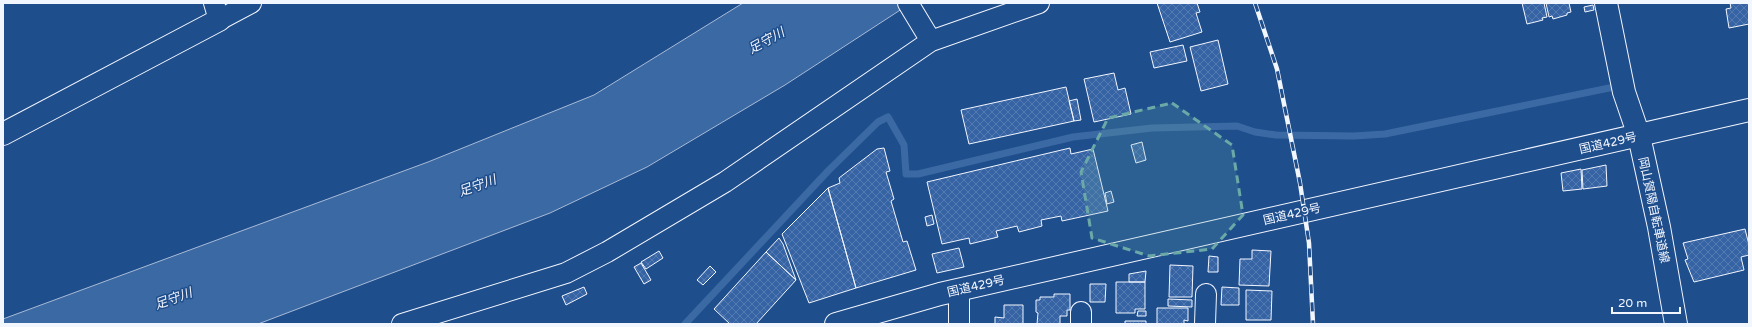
<svg xmlns="http://www.w3.org/2000/svg" width="1752" height="327" viewBox="0 0 1752 327" font-family="'Varela Round','Noto Sans JP',sans-serif">
<style>
.water{fill:#3b69a3;stroke:#a8bbd7}
.lines{fill:none;stroke-linecap:round;stroke-linejoin:round}
.stream{stroke:#3b69a3;stroke-width:7}
.building{fill:url(#building-cross-hatch);stroke:#f2f6ff}
.street-casing{stroke:#f2f6ff;stroke-width:22}
.secondary-casing{stroke:#f2f6ff;stroke-width:24}
.highway-casing{stroke:#f2f6ff;stroke-width:24}
.street{stroke:#1f4e8c;stroke-width:20}
.secondary{stroke:#1f4e8c;stroke-width:22}
.highway{stroke:#1f4e8c;stroke-width:22}
.rail-casing{stroke:#f2f6ff;stroke-width:4.5}
.rail{stroke:#1f4e8c;stroke-width:3;stroke-dasharray:9;stroke-linecap:butt}
.marked{fill:#6aa9a8;fill-opacity:0.2;stroke:#6aa9a8;stroke-width:3;stroke-dasharray:8 5;stroke-linejoin:round}
.labels{text-anchor:middle;stroke-width:3;stroke-linejoin:round;paint-order:stroke}
.street-label{font-size:12px;fill:#f2f6ff;stroke:#1f4e8c}
.water-label{font-size:13px;font-style:italic;fill:#f2f6ff;stroke:#1f4e8c}
</style>
<defs>
<pattern id="building-cross-hatch" width="8" height="8" patternUnits="userSpaceOnUse"><rect width="8" height="8" fill="#3563a3"/><path d="M0 0l8 8M0 8l8-8" fill="none" stroke="#537ab1"/></pattern>
</defs>
<rect width="100%" height="100%" fill="#1f4e8c"/>
<path class="water" d="M743 3H911L785 85 647 167 550 213 258 324H3V319L428 162 594 95Z"/>
<g class="lines">
<path class="stream" d="M685 324 828 171 878 122 888 117 904 145 906 174H918L1073 137 1152 128 1237 126 1255 132 1276 135 1354 136 1385 134 1614 87"/>
</g>
<path class="building" d="M1157 3H1197L1200 12 1196 13 1202 32 1170 42Z
M1522 3H1544L1547 17 1542 18 1543 20 1527 24Z
M1546 3H1569L1571 12 1567 13V15L1553 19 1552 16 1549 17Z
M1730 3H1749V24L1729 28 1726 9 1731 8Z
M1593 5 1594 10 1585 12 1584 7Z
M1218 40 1228 84 1201 91 1190 47Z
M1183 45 1187 61 1154 68 1150 52Z
M1114 73 1118 90 1125 88 1131 114 1094 122 1084 79Z
M1066 87 1074 121 969 144 961 110Z
M1077 99 1081 120 1074 121 1069 101Z
M1142 142 1146 160 1136 163 1131 145Z
M884 148 890 171 886 172 894 199 891 201 903 242 907 241 916 270 856 288 828 188 840 183 839 178 877 149Z
M1070 148 1071 154 1093 149 1108 211 1062 221 1061 216 1041 220 1042 226 1019 232 1017 226 996 231 998 237 970 244 969 238 942 244 927 182Z
M1606 165 1607 186 1583 189 1582 170Z
M1581 169 1582 189 1563 191 1561 173Z
M828 188 856 288 809 303 782 234Z
M1111 191 1114 202 1107 204 1105 193Z
M932 215 934 224 927 226 925 217Z
M1745 229 1749 245V255L1741 257 1744 270 1694 282 1685 260 1688 259 1683 243Z
M779 238 783 244 796 280 766 252Z
M959 248 964 267 937 273 932 254Z
M1252 250 1271 251 1269 286 1239 285 1240 259H1252Z
M659 251 663 258 646 269 641 262Z
M766 252 796 280 756 324H730L714 309Z
M1209 256 1218 257V272H1208Z
M641 263 651 280 644 284 634 267Z
M1170 265 1193 266 1192 297H1169Z
M710 266 716 272 703 285 697 280Z
M1146 271 1145 282H1129V274Z
M1116 282H1145V309H1135V313H1116Z
M1090 284H1106L1105 302H1090Z
M584 287 587 294 566 305 562 296Z
M1222 287 1239 288V305H1221Z
M1246 290 1272 291 1271 320H1246Z
M1054 294H1070V310H1067V316H1060V324H1037L1038 313 1036 312V300H1040V297H1054Z
M1168 299 1192 300V307L1168 306Z
M1004 305H1023V324H995V317L1004 318Z
M1157 308H1188V321L1184 320V324H1157Z
M1138 311H1146V316H1137Z
M1125 321H1146V324H1125Z"/>
<g class="lines">
<defs>
<path id="street" d="M214 3 219 20 251 3
M908 3 931 41
M402 324 566 273 607 252 725 182 931 41 1039 3
M959 324V290
M1081 324V312
M1205 324 1206 294"/>
<path id="secondary" d="M1606 3 1624 92 1639 136 1659 227 1676 324
M3 134 219 20"/>
<path id="highway" d="M836 324 940 294 1749 110"/>
</defs>
<use href="#street" class="street-casing"/>
<use href="#secondary" class="secondary-casing"/>
<use href="#highway" class="highway-casing"/>
<use href="#street" class="street"/>
<use href="#secondary" class="secondary"/>
<use href="#highway" class="highway"/>
<defs>
<path id="rail" d="M1255 3 1277 69 1300 183 1309 243 1313 324"/>
</defs>
<use href="#rail" class="rail-casing"/>
<use href="#rail" class="rail"/>
</g>
<path class="marked" d="M1172 103 1232 145 1243 215 1212 249 1149 256 1092 238 1081 172 1108 118Z"/>
<g class="labels">
<g class="street-label">
<text transform="translate(1608 143) rotate(-13)" y="4">国道429号</text>
<text transform="translate(1654 210) rotate(78)" y="4">岡山賀陽自転車道線</text>
<text transform="translate(1292 214) rotate(-13)" y="4">国道429号</text>
<text transform="translate(976 286) rotate(-13)" y="4">国道429号</text>
</g>
<g class="water-label">
<text transform="translate(766 40) rotate(-29)" y="5">足守川</text>
<text transform="translate(477 185) rotate(-20)" y="5">足守川</text>
<text transform="translate(173 298) rotate(-20)" y="5">足守川</text>
</g>
</g>
<rect width="1752" height="327" fill="none" stroke="#f2f6ff" stroke-width="8"/>
<path d="M1612 307v6h68v-6" fill="none" stroke="#f2f6ff" stroke-width="2"/>
<text x="1618" y="307" font-size="12" fill="#f2f6ff" stroke="#1f4e8c" stroke-width="3" paint-order="stroke">20 m</text>
</svg>
